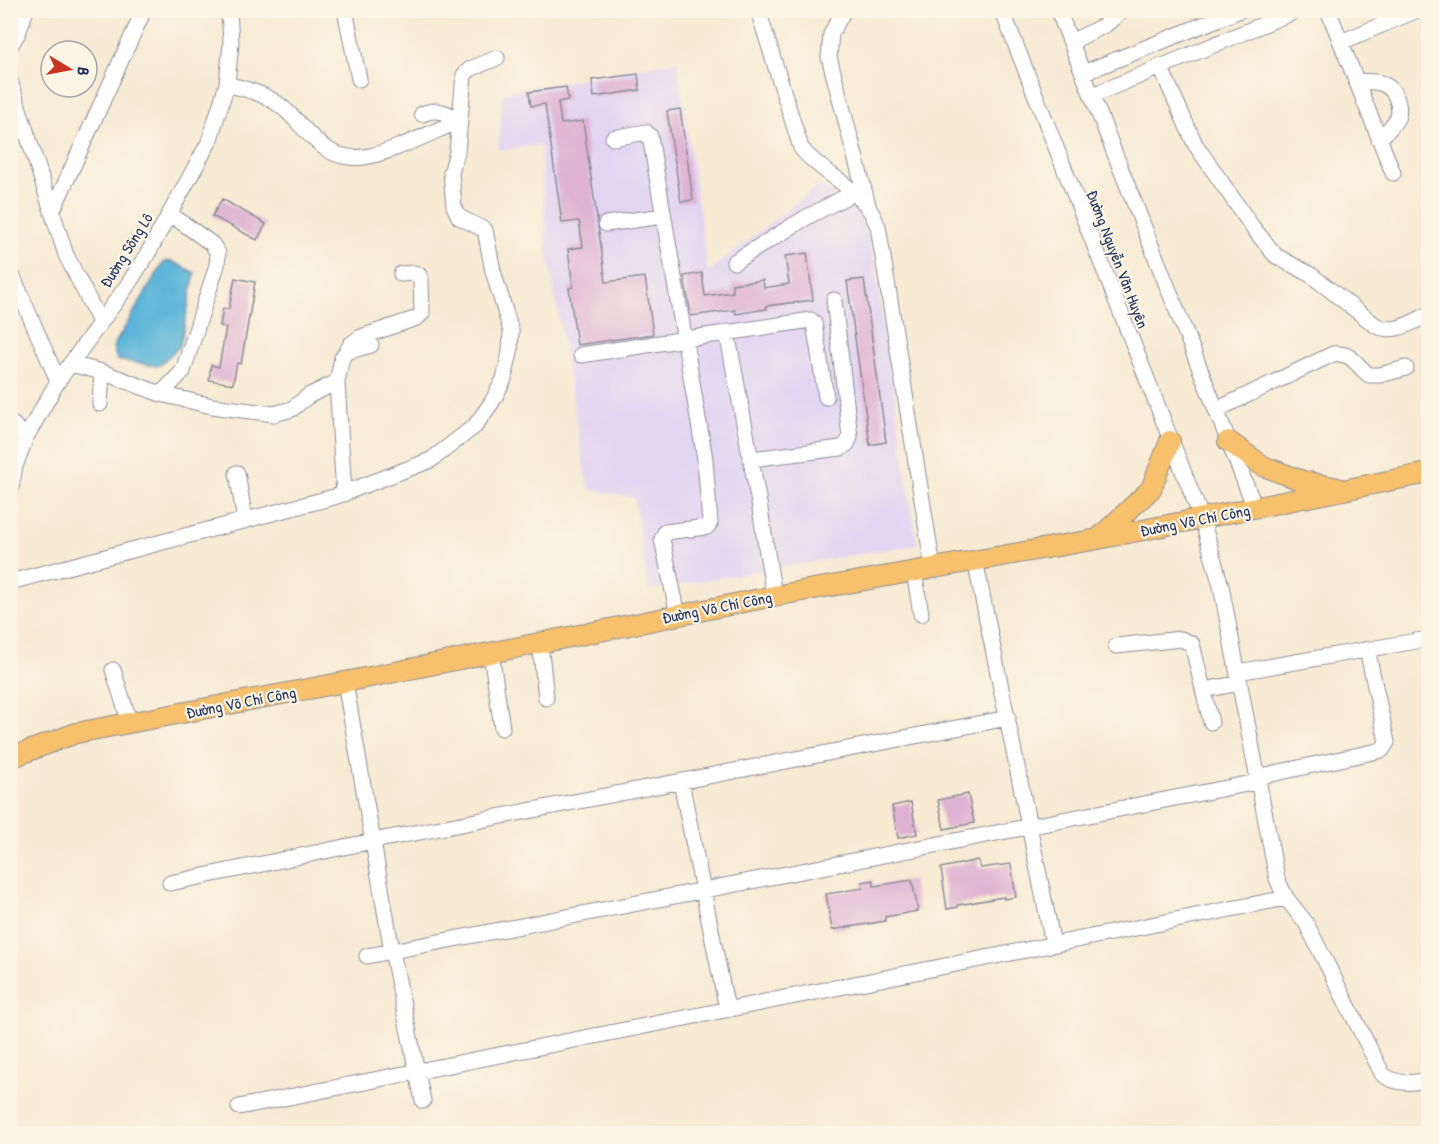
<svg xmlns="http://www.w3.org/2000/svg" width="1439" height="1144" viewBox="0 0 1439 1144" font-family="'Patrick Hand',sans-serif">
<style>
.built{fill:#e2d4f3}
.water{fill:#5bb5d9;stroke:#3b729c;stroke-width:1.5}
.building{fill:#dfb2d3}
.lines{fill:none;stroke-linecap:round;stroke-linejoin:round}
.minor-casing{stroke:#8a8c98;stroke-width:17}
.major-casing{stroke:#8a8c98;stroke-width:22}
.minor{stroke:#fff;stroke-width:15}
.major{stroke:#f7c06c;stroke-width:20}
.labels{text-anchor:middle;stroke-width:4.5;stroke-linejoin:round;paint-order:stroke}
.street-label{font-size:16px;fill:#1b2f5e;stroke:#fcf5e5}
</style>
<rect width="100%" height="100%" fill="#fcf5e5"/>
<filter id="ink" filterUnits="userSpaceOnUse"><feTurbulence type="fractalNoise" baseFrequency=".0167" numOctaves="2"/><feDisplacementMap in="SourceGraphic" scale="12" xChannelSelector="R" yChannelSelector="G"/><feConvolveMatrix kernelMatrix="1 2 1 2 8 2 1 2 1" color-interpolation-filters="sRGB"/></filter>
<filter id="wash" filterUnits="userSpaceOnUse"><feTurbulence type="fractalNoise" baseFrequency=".008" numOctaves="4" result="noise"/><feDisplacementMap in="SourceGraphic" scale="24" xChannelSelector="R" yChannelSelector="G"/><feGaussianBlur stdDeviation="1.35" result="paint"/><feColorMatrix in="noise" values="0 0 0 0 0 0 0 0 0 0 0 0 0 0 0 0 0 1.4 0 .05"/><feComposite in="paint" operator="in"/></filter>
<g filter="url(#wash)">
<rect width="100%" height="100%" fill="#f8ead3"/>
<path class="built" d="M677 61 708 272 819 185 862 211 874 263 917 544 649 590 634 498 588 489 547 248 540 146 498 150 503 93Z"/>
<path class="water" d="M171 261 195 273 180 346 158 366 117 360 113 347 164 262Z"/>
<g id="blocks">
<path class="building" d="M638 74 640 90 594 97 592 80Z
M566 87 568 100 558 102 561 124 583 121 606 282 645 277 653 334 577 345 569 288 573 287 568 249 583 247 579 221 562 223 545 104 531 106 529 92Z
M680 109 693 200 681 202 667 111Z
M222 199 266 224 257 240 212 216Z
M807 253 813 300 766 306 767 309 736 314 735 310 691 316 684 276 702 273 705 296 733 292 732 284 763 280 764 288 789 284 785 256Z
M235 278 255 282 241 364 237 363 233 384 209 380 211 365 219 367 226 327 220 326 223 308 229 309Z
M864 279 886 442 870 445 847 281Z
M968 794 974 823 944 829 938 800Z
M911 802 917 834 898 838 892 806Z
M978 860 980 868 1011 864 1016 897 1004 899V897L958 905V907L947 909 941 868Z
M873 880 874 886 912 880 918 911 885 917V921L832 930 826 894 863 888 862 882Z"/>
</g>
</g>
<g filter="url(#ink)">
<use href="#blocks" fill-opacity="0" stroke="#8a8c98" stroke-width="1.5"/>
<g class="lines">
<defs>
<path id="minor" d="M345 10 359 79
M758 10 801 148C820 172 852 184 869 209 873 214 875 221 878 226L933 568
M844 10 831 34 829 57 869 209
M1002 10 1202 519 1221 586 1277 879 1286 898 1306 923 1383 1075C1398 1085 1412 1083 1428 1080
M1058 10 1255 508
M1328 10 1393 173
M1071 42 1105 25 1123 10
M1341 42 1415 11
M10 46 18 33 26 10
M1160 66 1195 144 1253 228 1276 256 1311 275 1375 325C1394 335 1410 323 1428 315
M1083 73 1240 10
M10 81 66 255 100 322
M1356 81C1364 82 1373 81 1380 83 1387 85 1392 89 1395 95 1405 117 1394 124 1379 139
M227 84C246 89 266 94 282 107 309 129 322 162 364 157 389 154 434 131 459 121
M1093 95 1298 10
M422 114C432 110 438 110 448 114L451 124
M613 138 646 132 650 136 705 459 710 523 707 527 665 532 662 539 678 615
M52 212 144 10
M606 224 663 216
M734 262 807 217 853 193
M10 270 58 381
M727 332 759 503 774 596
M346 352 371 345
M581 355 811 320 814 323 826 397
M70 364 102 372 161 394 183 371 217 265 218 253 212 244 170 214
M161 394 212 406 274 414 292 409 308 396 337 382
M100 404 102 372
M1216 410 1333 354C1352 352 1355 364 1369 375H1380L1406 368
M10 422 26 437
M751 459 841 448 847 444 850 437 834 300
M237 473 245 521
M10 493 15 466 26 437 58 381 127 286 148 253 209 142 227 84 231 43 229 10
M344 494 337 382 342 358 351 344 361 337 417 318 422 313 421 280 419 275 414 273 401 274
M975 560 1053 944
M914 571 921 614
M10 582 334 497 431 460 475 426 492 402 504 379 510 352 511 331 493 271 485 230 459 217 454 206 451 173 457 152 464 75 470 69 497 58
M540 643 546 698
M1116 646 1181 639 1192 644 1211 722
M491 653 502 728
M113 670 130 723
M1238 672 1428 639
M345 682 392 951 423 1101
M1204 690 1240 683
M1257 777 1382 750 1387 742 1367 649
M681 782 727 1009
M170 883 373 841 1008 718
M367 956 1257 782
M239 1107 1286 898"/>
<path id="major" d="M1228 441 1263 466 1303 481 1338 488
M1098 539 1151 489 1170 441
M10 758 76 733 345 682 774 596 1098 539 1428 473"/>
</defs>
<use href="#minor" class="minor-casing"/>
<use href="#major" class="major-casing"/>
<use href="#minor" class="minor"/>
<use href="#major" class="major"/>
</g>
</g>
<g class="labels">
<g class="street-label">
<text transform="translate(126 250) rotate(-58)" y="6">Đường Sông Lô</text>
<text transform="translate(1118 259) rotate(69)" y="6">Đường Nguyễn Văn Huyên</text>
<text transform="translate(1195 520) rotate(-11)" y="6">Đường Võ Chí Công</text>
<text transform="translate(717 607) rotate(-11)" y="6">Đường Võ Chí Công</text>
<text transform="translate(241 702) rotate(-11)" y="6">Đường Võ Chí Công</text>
</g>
</g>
<rect width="1439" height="1144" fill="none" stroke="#fcf5e5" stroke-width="36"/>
<g transform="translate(69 69) rotate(100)"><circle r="28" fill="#fcf5e5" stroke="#a2a6af" stroke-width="1.5"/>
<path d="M0-4.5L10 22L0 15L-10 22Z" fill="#c8321e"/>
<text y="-9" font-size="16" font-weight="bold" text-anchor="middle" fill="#1b2f5e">B</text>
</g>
</svg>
